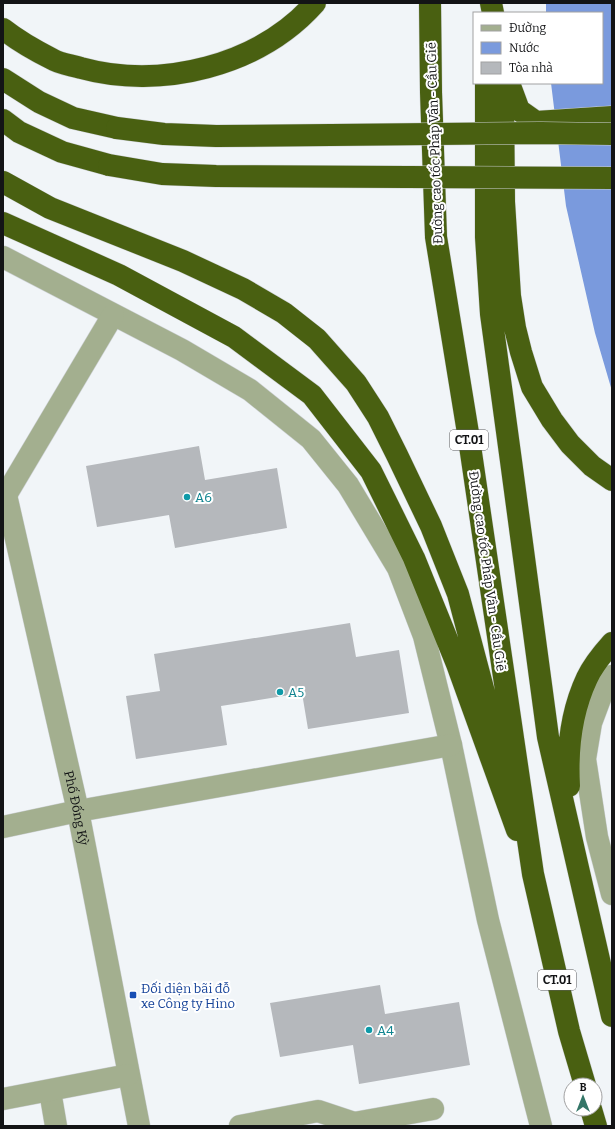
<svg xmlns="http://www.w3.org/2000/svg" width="615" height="1129" viewBox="0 0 615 1129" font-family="Bitter,serif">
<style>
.water{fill:#7a9add}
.building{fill:#b5b8bc}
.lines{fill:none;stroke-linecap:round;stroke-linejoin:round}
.minor-casing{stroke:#cdd1d4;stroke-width:23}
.highway-casing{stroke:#cdd1d4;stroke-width:23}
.minor{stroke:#a3af8f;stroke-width:22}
.highway{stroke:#496011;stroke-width:22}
.highway-bridge-casing{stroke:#cdd1d4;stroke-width:23;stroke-linecap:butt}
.highway-bridge{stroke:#496011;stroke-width:22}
.culture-dot{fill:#0f9aa8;stroke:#fff;stroke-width:1.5}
.transit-dot{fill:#1a4fb4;stroke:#fff;stroke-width:1.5}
.labels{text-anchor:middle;stroke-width:4;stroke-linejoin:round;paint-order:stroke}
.shield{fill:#fff;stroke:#5a5a5c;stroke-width:1}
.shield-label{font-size:12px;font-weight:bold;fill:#131416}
.street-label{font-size:13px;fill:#131416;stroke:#fff}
.culture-label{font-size:13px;fill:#0d838f;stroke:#fff;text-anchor:start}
.transit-label{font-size:13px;fill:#164399;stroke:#fff;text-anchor:start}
</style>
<rect width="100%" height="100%" fill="#f1f5f8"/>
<path class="water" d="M546 3H612V391L595 333 566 206 551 83H602V13H546Z"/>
<path class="building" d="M199 446 205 480 277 468 287 528 175 548 169 515 97 527 86 466Z
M350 623 356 657 399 650 409 713 308 729 302 693 221 706 227 745 136 759 126 696 160 691 154 654Z
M380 985 385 1014 459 1002 470 1065 359 1084 353 1045 280 1057 270 1003Z"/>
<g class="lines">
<defs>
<g id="minor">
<path d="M3 257 182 350 250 390 311 439 348 485 398 568 424 636 451 745 488 920 541 1126"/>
<path id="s1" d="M3 494 6 495 78 811 139 1126"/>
<path d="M6 495 113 315"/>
<path d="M612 676 606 683 591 723 585 759 597 837 612 894"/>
<path d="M3 827 78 811 451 745"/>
<path d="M50 1091 56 1126"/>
<path d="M3 1099 128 1075"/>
<path d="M354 1123 433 1109"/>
<path d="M240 1126 318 1111 354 1123V1126"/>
</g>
<path id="highway" d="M430 3 431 92 436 237 469 439 533 874 569 1031 585 1085
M491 3 493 13
M3 29C17 40 36 51 52 59 60 64 71 65 81 68 161 90 259 66 315 3
M3 79 39 102 73 118 117 128
M486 83V237L491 314 511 461 548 737 612 1016
M501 83 503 94 504 202 510 296 515 328 521 352 532 387 552 420 570 444 592 466 612 480
M509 83 519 110 536 122 612 117
M3 120 19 132 62 152 109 165
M3 182 50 208 183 261 243 289 284 313 317 339 356 383 378 417 397 455 431 526 458 594 506 775
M3 223 119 275 234 337 312 395 371 471 414 558 457 664 517 830
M569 786C567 750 571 712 587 678 593 665 603 653 612 643
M591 1109 596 1126"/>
</defs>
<use href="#minor" class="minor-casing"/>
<use href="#highway" class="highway-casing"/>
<use href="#minor" class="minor"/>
<use href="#highway" class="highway"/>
<defs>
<path id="highway-bridge" d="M117 128 164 134 216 136 541 133 612 134
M109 165 162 174 216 176 612 178"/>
</defs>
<use href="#highway-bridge" class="highway-bridge-casing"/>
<use href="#highway-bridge" class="highway-bridge"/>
</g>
<g class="culture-dot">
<circle cx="187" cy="497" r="4"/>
<circle cx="280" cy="692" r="4"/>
<circle cx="369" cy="1030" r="4"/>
</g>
<rect class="transit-dot" x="129" y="991" width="8" height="8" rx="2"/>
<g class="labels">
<g class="shield">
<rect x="450" y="430" width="38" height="20" rx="3"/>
<rect x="538" y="970" width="38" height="20" rx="3"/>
</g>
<g class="shield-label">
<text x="469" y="444">CT.01</text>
<text x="557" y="984">CT.01</text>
</g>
<g class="street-label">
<text transform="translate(434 143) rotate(-92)" y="5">Đường cao tốc Pháp Vân - Cầu Giẽ</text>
<text transform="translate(488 571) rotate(82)" y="5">Đường cao tốc Pháp Vân - Cầu Giẽ</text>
<text dy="5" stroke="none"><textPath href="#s1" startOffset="324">Phố Đống Kỳ</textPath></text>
</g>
<g class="culture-label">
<text x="195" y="502">A6</text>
<text x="288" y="697">A5</text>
<text x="377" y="1035">A4</text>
</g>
<g class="transit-label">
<text x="141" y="993">Đối diện bãi đỗ<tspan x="141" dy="15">xe Công ty Hino</tspan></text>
</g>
</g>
<rect width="615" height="1129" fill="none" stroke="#131416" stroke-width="8"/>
<rect x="473" y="12" width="130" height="72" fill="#ffffff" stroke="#a1a1a2"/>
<rect x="481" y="25" width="20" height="6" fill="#a3af8f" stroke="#a1a1a2"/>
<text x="509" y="32" font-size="12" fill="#131416">Đường</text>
<rect x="481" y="42" width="20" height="12" fill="#7a9add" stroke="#a1a1a2"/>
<text x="509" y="52" font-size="12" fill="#131416">Nước</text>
<rect x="481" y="62" width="20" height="12" fill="#b5b8bc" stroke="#a1a1a2"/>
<text x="509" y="72" font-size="12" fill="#131416">Tòa nhà</text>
<g transform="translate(583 1097)"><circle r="19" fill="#ffffff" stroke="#a1a1a2"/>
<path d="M0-3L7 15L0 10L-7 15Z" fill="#347668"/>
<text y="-6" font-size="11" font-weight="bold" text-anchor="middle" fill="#131416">B</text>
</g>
</svg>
